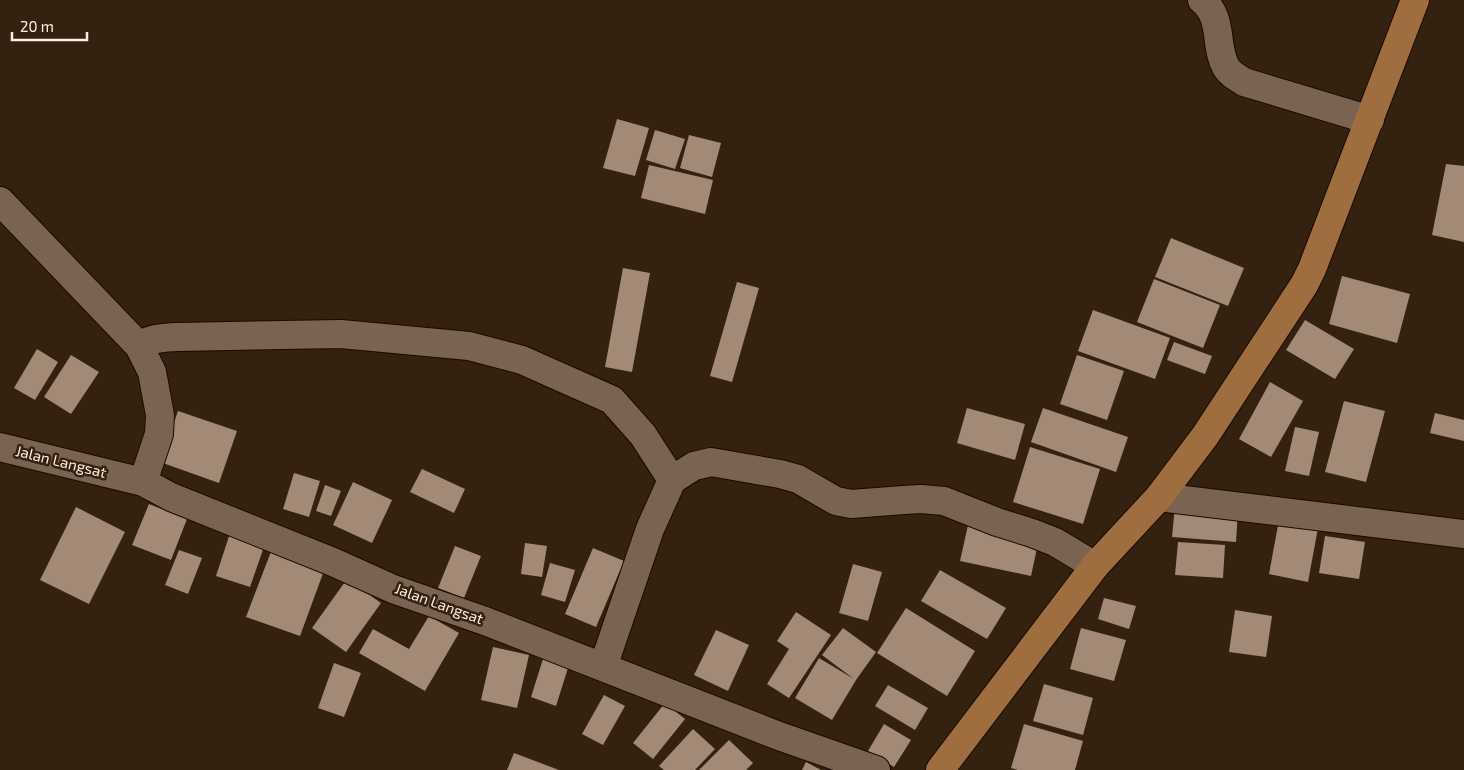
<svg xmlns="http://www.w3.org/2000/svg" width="1464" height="770" viewBox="0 0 1464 770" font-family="'Exo 2',sans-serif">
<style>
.building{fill:#a28a77}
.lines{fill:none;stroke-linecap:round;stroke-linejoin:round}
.street-casing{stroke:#1b0a00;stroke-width:30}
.primary-casing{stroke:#1b0a00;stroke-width:30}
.street{stroke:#7a6351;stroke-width:28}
.primary{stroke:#9f6e40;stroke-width:28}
.labels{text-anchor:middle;stroke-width:5;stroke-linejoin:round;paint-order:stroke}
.street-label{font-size:15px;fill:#fceee4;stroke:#342110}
</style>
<rect width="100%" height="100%" fill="#342110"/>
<path class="building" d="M617 119 649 128 635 176 603 168Z
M655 130 685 139 675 169 646 160Z
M689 135 721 143 712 177 680 168Z
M1446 164 1464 166V242L1432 235Z
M649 165 713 180 705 214 641 198Z
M1171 238 1244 268 1228 306 1155 277Z
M623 268 650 273 632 372 605 367Z
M1342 276 1410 294 1397 343 1329 324Z
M1154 279 1220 305 1203 348 1137 322Z
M737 282 759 288 732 382 710 376Z
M1093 310 1170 338 1155 379 1078 351Z
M1305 320 1354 349 1335 379 1286 350Z
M1174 342 1212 356 1205 374 1167 360Z
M37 349 58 362 35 400 14 388Z
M71 355 99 372 71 414 44 397Z
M1077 355 1124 371 1107 420 1060 404Z
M1270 382 1303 401 1271 457 1239 439Z
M1344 401 1385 411 1366 482 1325 472Z
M967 408 1025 424 1015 460 957 443Z
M1043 408 1128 437 1116 472 1031 442Z
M178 411 237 431 219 483 160 462Z
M1435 413 1464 420V441L1430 433Z
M1295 427 1319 432 1309 476 1285 471Z
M1030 447 1100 469 1083 524 1013 502Z
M422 469 465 489 454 513 410 492Z
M294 473 320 481 309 517 283 509Z
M353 482 392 500 372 543 333 525Z
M325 485 341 491 331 516 316 511Z
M149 504 187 519 171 560 132 545Z
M1175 505 1238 510 1236 542 1172 537Z
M76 507 125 532 89 604 40 580Z
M1279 520 1318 528 1308 582 1269 574Z
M968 525 1039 539 1031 576 960 561Z
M232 527 267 538 250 587 216 576Z
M1325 536 1365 542 1359 579 1319 573Z
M1178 542 1225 545 1223 578 1175 575Z
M525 543 547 546 542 577 521 574Z
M455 546 481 556 464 598 438 588Z
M593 548 624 561 596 627 565 614Z
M272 549 325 568 300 636 246 617Z
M179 550 202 558 188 594 165 585Z
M550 563 575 570 565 602 541 595Z
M853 564 882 572 868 621 839 613Z
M940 570 1006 608 987 639 921 601Z
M347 579 381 603 346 652 312 628Z
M1104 598 1136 606 1129 629 1098 619Z
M906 608 975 651 947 696 877 653Z
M1235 610 1272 616 1266 657 1229 652Z
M796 612 831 635 789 698 767 684 789 649 777 641Z
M429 616 459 633 425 691 359 653 373 629 409 649Z
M843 628 876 652 856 680 832 720 795 698 819 658 854 679 822 655Z
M1081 628 1126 640 1114 681 1070 669Z
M716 630 749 645 728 691 694 675Z
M493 647 529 655 517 708 481 700Z
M543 659 568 668 556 706 531 697Z
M334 663 361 673 344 717 318 708Z
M1044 684 1093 698 1083 735 1033 721Z
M888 685 928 708 915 730 875 706Z
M604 695 625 706 603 745 582 734Z
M665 703 685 719 653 759 633 743Z
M884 724 911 740 894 767 868 751Z
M1024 724 1083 741 1075 770H1018L1011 768Z
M693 729 715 749 695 770H664L659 766Z
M729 740 753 763 746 770H699Z
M514 753 559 770H507Z
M806 762 821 770H802Z"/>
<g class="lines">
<defs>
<path id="street" d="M1202 0C1224 18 1214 46 1226 67 1229 73 1238 78 1244 82L1370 120
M0 201 139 346
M0 447 143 482 171 497 333 562 393 589 485 621 779 736 876 770
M143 482 159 434 160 415 152 372 139 346C151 338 163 338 176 337L341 334 469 346 522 360 612 400 643 435 672 480
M1159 497 1464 534
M603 667 650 529 672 480 694 466 711 462 780 474 798 479 836 501 851 504 904 500 921 499 944 501 997 522 1032 533 1055 542 1095 566"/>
<path id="primary" d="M940 770 1095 566 1159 497 1205 436 1304 285 1312 269 1415 0"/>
</defs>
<use href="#street" class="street-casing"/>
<use href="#primary" class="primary-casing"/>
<use href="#street" class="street"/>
<use href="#primary" class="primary"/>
</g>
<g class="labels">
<g class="street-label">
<text transform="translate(61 462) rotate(14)" y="5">Jalan Langsat</text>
<text transform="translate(439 604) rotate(20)" y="5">Jalan Langsat</text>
</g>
</g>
<path d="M12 32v8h75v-8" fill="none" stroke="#fceee4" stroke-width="2.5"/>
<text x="20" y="32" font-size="15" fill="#fceee4" stroke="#342110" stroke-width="4" paint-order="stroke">20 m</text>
</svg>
